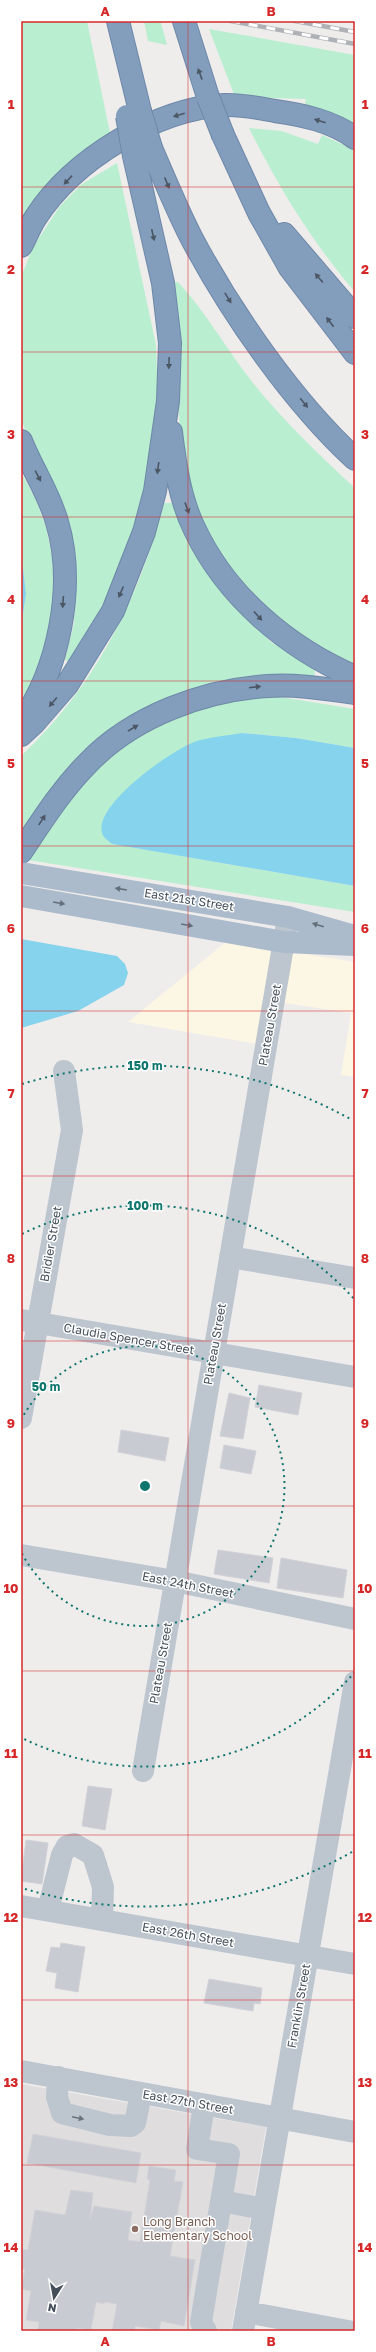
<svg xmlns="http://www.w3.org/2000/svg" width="376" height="2352" viewBox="0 0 376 2352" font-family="'Golos Text',sans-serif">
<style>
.commercial{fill:#fcf6e4}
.education{fill:#e0ddde}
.green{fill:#b9efd0}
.water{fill:#85d3ec}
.building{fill:#c9cbd2;stroke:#d0d2d8}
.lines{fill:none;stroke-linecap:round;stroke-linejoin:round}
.highway-casing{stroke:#6e88a8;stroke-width:24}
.minor{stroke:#bdc6cf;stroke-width:22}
.major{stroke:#abbbcc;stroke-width:22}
.highway{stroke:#839dbd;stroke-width:22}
.rail-casing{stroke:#aeb2b7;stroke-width:4.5}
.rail{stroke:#fff;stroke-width:3;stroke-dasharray:9;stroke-linecap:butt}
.highway-bridge-casing{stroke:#6e88a8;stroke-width:24;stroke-linecap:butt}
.highway-bridge{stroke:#839dbd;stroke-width:22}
.oneway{fill:#4b5764}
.oneway2{fill:#646f7c}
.oneway3{fill:#69737d}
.grid{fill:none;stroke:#d62828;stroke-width:1;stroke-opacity:0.55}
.ring{fill:none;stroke:#0f766e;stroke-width:2;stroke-dasharray:2 4}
.education-dot{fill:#8d6e63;stroke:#fff;stroke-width:1.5}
.labels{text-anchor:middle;stroke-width:3;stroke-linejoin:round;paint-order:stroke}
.street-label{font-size:12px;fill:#454f5a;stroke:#fff}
.education-label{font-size:12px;fill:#785e54;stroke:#fff;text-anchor:start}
.centre{fill:#0f766e;stroke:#fff;stroke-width:2}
.ring-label{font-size:12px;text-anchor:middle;font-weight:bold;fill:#0f766e;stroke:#fff;stroke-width:3;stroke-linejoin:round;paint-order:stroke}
.neatline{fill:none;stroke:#d62828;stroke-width:1.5}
.grid-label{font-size:13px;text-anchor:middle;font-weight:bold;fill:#d62828}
</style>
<rect width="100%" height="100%" fill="#efecec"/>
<path class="commercial" d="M227 941 355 962V1077L341 1075 351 1013 264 1000 257 1044 128 1022Z"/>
<path class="education" d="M21 2084 266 2127 231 2331H21Z"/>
<path class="green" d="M21 21H87L110 133 85 150 59 173 21 233Z
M144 21 161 23 167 45 148 41Z
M209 29 355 55V130L304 109 306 99 235 97Z
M249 128 282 131 318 144 322 135 355 150V292C312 242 278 186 249 128Z
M117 163 156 345 158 398 153 471 126 568 74 664 65 660 74 623 76 578 73 551 21 419V277L33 247 60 206 82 184Z
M178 282C206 312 227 350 253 383 284 421 319 455 355 488V670L278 624 223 561 197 510 180 443 178 388 168 284Z
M21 472 36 500 46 527 56 575 52 635 21 708V627L26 594 21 551Z
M164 503H176L234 605 270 641 315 670 314 680 175 698 21 835V756C94 688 139 599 164 503Z
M274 696 355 709V748L296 738 242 733 106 839 112 844 355 886V912L28 860C74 776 132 726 226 702 241 698 259 698 274 696Z"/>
<path class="water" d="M21 551 26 594 21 627Z
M242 733 296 738 355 748V886L112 844C108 841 103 837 102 833 94 804 171 751 194 742 208 737 226 736 242 733Z
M21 939 117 956 125 964 128 973 124 985 78 1011 21 1028Z"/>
<path class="building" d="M259 1385 302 1393 298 1415 255 1407Z
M229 1393 250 1398 243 1439 220 1436Z
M121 1430 169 1438 165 1461 118 1452Z
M224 1445 256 1451 251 1474 220 1468Z
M218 1550 273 1558 269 1583 214 1574Z
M281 1558 347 1570 343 1598 277 1588Z
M88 1786 112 1789 105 1830 82 1826Z
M26 1840 48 1843 42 1884 21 1881Z
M61 1943 85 1947 78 1992 55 1988 57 1973 46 1971 51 1947 60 1948Z
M209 1979 262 1988 260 2004 254 2003 253 2011 204 2003Z
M33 2134 141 2153 136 2183 27 2163Z
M149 2166 176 2170 174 2181 183 2182 170 2256 195 2260 184 2326 161 2321 159 2330 135 2326V2331H112L117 2304 104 2302V2304L96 2302 91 2330 77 2328 76 2331H38L39 2322 26 2320 31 2291 21 2289 25 2269 21 2268V2249L28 2250 35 2210 65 2215 71 2190 93 2193 90 2219 94 2206 132 2212 128 2240 140 2242 150 2180 147 2179Z"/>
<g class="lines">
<defs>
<path id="highway" d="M118 21 140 111
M184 21 208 97
M223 135 259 213 290 268 355 353
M151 148C164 178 177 210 192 239 232 314 293 402 355 459
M284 234 355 317
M21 246C26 237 30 226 36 217 73 160 155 109 224 105 241 104 259 108 275 111 303 115 332 121 355 138
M171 432C175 465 180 500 195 530 227 597 288 648 355 677
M21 441C32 469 49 493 57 522 76 585 59 670 21 723
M21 735 34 723 67 685 113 611 144 532 155 491 168 401 170 343 163 283 134 156
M21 852C42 821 61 790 88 763 133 716 204 690 268 686 297 684 326 689 355 693"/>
</defs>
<use href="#highway" class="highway-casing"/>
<path class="minor" d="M230 1257 355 1278
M21 1320 355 1377
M21 1418 72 1130 64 1071
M21 1555 175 1581 355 1619
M143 1771 288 917
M21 1906 355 1964
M48 1910 62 1855 67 1846 74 1844 93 1855 103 1887 102 1920
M21 2071 355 2132
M58 2077 57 2097 62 2113 110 2125 131 2126 135 2123 141 2094
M204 2105 197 2149 229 2154 201 2322 206 2331
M221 2201 264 2209
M246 2312 348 2331
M243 2331 355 1682"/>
<path class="major" d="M21 873 288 917 355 936
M21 896 284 942 355 945"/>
<use href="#highway" class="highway"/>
<defs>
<path id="rail" d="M231 21 355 44
M295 21 355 32"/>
</defs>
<use href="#rail" class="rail-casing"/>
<use href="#rail" class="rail"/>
<defs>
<path id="highway-bridge" d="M208 97 223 135
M140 111 151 148
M127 116 134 156"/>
</defs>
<use href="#highway-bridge" class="highway-bridge-casing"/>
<use href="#highway-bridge" class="highway-bridge"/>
</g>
<defs><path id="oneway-solid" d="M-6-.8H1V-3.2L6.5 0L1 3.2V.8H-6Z"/></defs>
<g class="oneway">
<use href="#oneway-solid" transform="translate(200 74) rotate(-110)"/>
<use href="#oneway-solid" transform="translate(179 115) rotate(164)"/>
<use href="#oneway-solid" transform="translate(320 121) rotate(-162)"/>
<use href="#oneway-solid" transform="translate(68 180) rotate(133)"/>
<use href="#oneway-solid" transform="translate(167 183) rotate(67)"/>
<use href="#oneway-solid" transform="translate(153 235) rotate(77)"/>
<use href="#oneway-solid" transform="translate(319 278) rotate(-131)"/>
<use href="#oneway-solid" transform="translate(228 298) rotate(58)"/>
<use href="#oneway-solid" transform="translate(330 322) rotate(-127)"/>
<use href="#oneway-solid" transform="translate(169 363) rotate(92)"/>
<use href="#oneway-solid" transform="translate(304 403) rotate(51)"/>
<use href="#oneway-solid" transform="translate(158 468) rotate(98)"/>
<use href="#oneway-solid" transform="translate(38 476) rotate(62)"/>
<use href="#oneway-solid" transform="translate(187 508) rotate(70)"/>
<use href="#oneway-solid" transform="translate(121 592) rotate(113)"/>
<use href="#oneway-solid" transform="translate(63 602) rotate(94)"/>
<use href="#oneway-solid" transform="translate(258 616) rotate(48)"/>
<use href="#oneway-solid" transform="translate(255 687) rotate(-7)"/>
<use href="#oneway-solid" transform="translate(53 702) rotate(130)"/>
<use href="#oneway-solid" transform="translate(133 728) rotate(-31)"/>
<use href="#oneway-solid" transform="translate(42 820) rotate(-57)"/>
</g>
<g class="oneway2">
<use href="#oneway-solid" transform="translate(121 889) rotate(-171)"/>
<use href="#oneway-solid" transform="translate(59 903) rotate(10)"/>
<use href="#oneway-solid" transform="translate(187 925) rotate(10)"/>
<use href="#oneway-solid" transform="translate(318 925) rotate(-163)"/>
</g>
<use class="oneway3" href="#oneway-solid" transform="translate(78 2118) rotate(12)"/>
<path class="grid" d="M188 21V2331M21 187H355M21 352H355M21 517H355M21 681H355M21 846H355M21 1011H355M21 1176H355M21 1341H355M21 1506H355M21 1671H355M21 1835H355M21 2000H355M21 2165H355"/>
<g class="ring">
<path d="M21 1420A140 140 0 1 1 21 1552"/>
<path d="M355 1672A280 280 0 0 1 22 1738M22 1234A280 280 0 0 1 355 1300"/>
<path d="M352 1852A420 420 0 0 1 22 1888M22 1084A420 420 0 0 1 352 1120"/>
</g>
<circle class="education-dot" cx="135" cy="2229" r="4"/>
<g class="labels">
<g class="street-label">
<text transform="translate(189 900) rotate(9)" y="4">East 21st Street</text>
<text transform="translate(270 1025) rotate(-80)" y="4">Plateau Street</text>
<text transform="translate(51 1244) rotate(-80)" y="4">Bridier Street</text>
<text transform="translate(129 1339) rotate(10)" y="4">Claudia Spencer Street</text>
<text transform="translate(215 1344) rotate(-80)" y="4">Plateau Street</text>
<text transform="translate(188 1585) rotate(11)" y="4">East 24th Street</text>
<text transform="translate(161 1663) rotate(-80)" y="4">Plateau Street</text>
<text transform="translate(188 1935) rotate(10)" y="4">East 26th Street</text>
<text transform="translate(299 2006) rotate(-80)" y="4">Franklin Street</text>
<text transform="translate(188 2102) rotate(10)" y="4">East 27th Street</text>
</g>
<g class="education-label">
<text x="143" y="2226">Long Branch<tspan x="143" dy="14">Elementary School</tspan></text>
</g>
</g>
<circle cx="145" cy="1486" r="6" class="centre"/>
<g class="ring-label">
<text x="145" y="1070">150 m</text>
<text x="145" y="1210">100 m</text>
<text x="46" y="1391">50 m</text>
</g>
<rect width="376" height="2352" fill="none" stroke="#ffffff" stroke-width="44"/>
<g transform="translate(54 2298) rotate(191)" stroke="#ffffff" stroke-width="3" paint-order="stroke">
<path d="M0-3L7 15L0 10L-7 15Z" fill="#454f5a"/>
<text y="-6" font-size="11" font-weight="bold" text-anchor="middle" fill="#454f5a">N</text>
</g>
<rect x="22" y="22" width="332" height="2308" class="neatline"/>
<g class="grid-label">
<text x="105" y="16">A</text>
<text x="271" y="16">B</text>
<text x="11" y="109">1</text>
<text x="365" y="109">1</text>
<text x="11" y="274">2</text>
<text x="365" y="274">2</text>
<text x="11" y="439">3</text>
<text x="365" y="439">3</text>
<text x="11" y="604">4</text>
<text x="365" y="604">4</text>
<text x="11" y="768">5</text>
<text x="365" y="768">5</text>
<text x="11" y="933">6</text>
<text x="365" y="933">6</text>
<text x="11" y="1098">7</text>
<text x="365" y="1098">7</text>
<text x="11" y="1263">8</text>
<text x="365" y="1263">8</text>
<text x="11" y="1428">9</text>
<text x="365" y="1428">9</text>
<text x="11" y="1593">10</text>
<text x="365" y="1593">10</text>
<text x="11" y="1758">11</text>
<text x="365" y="1758">11</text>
<text x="11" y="1922">12</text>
<text x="365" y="1922">12</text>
<text x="11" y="2087">13</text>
<text x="365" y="2087">13</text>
<text x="11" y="2252">14</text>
<text x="365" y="2252">14</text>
<text x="105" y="2346">A</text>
<text x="271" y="2346">B</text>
</g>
</svg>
